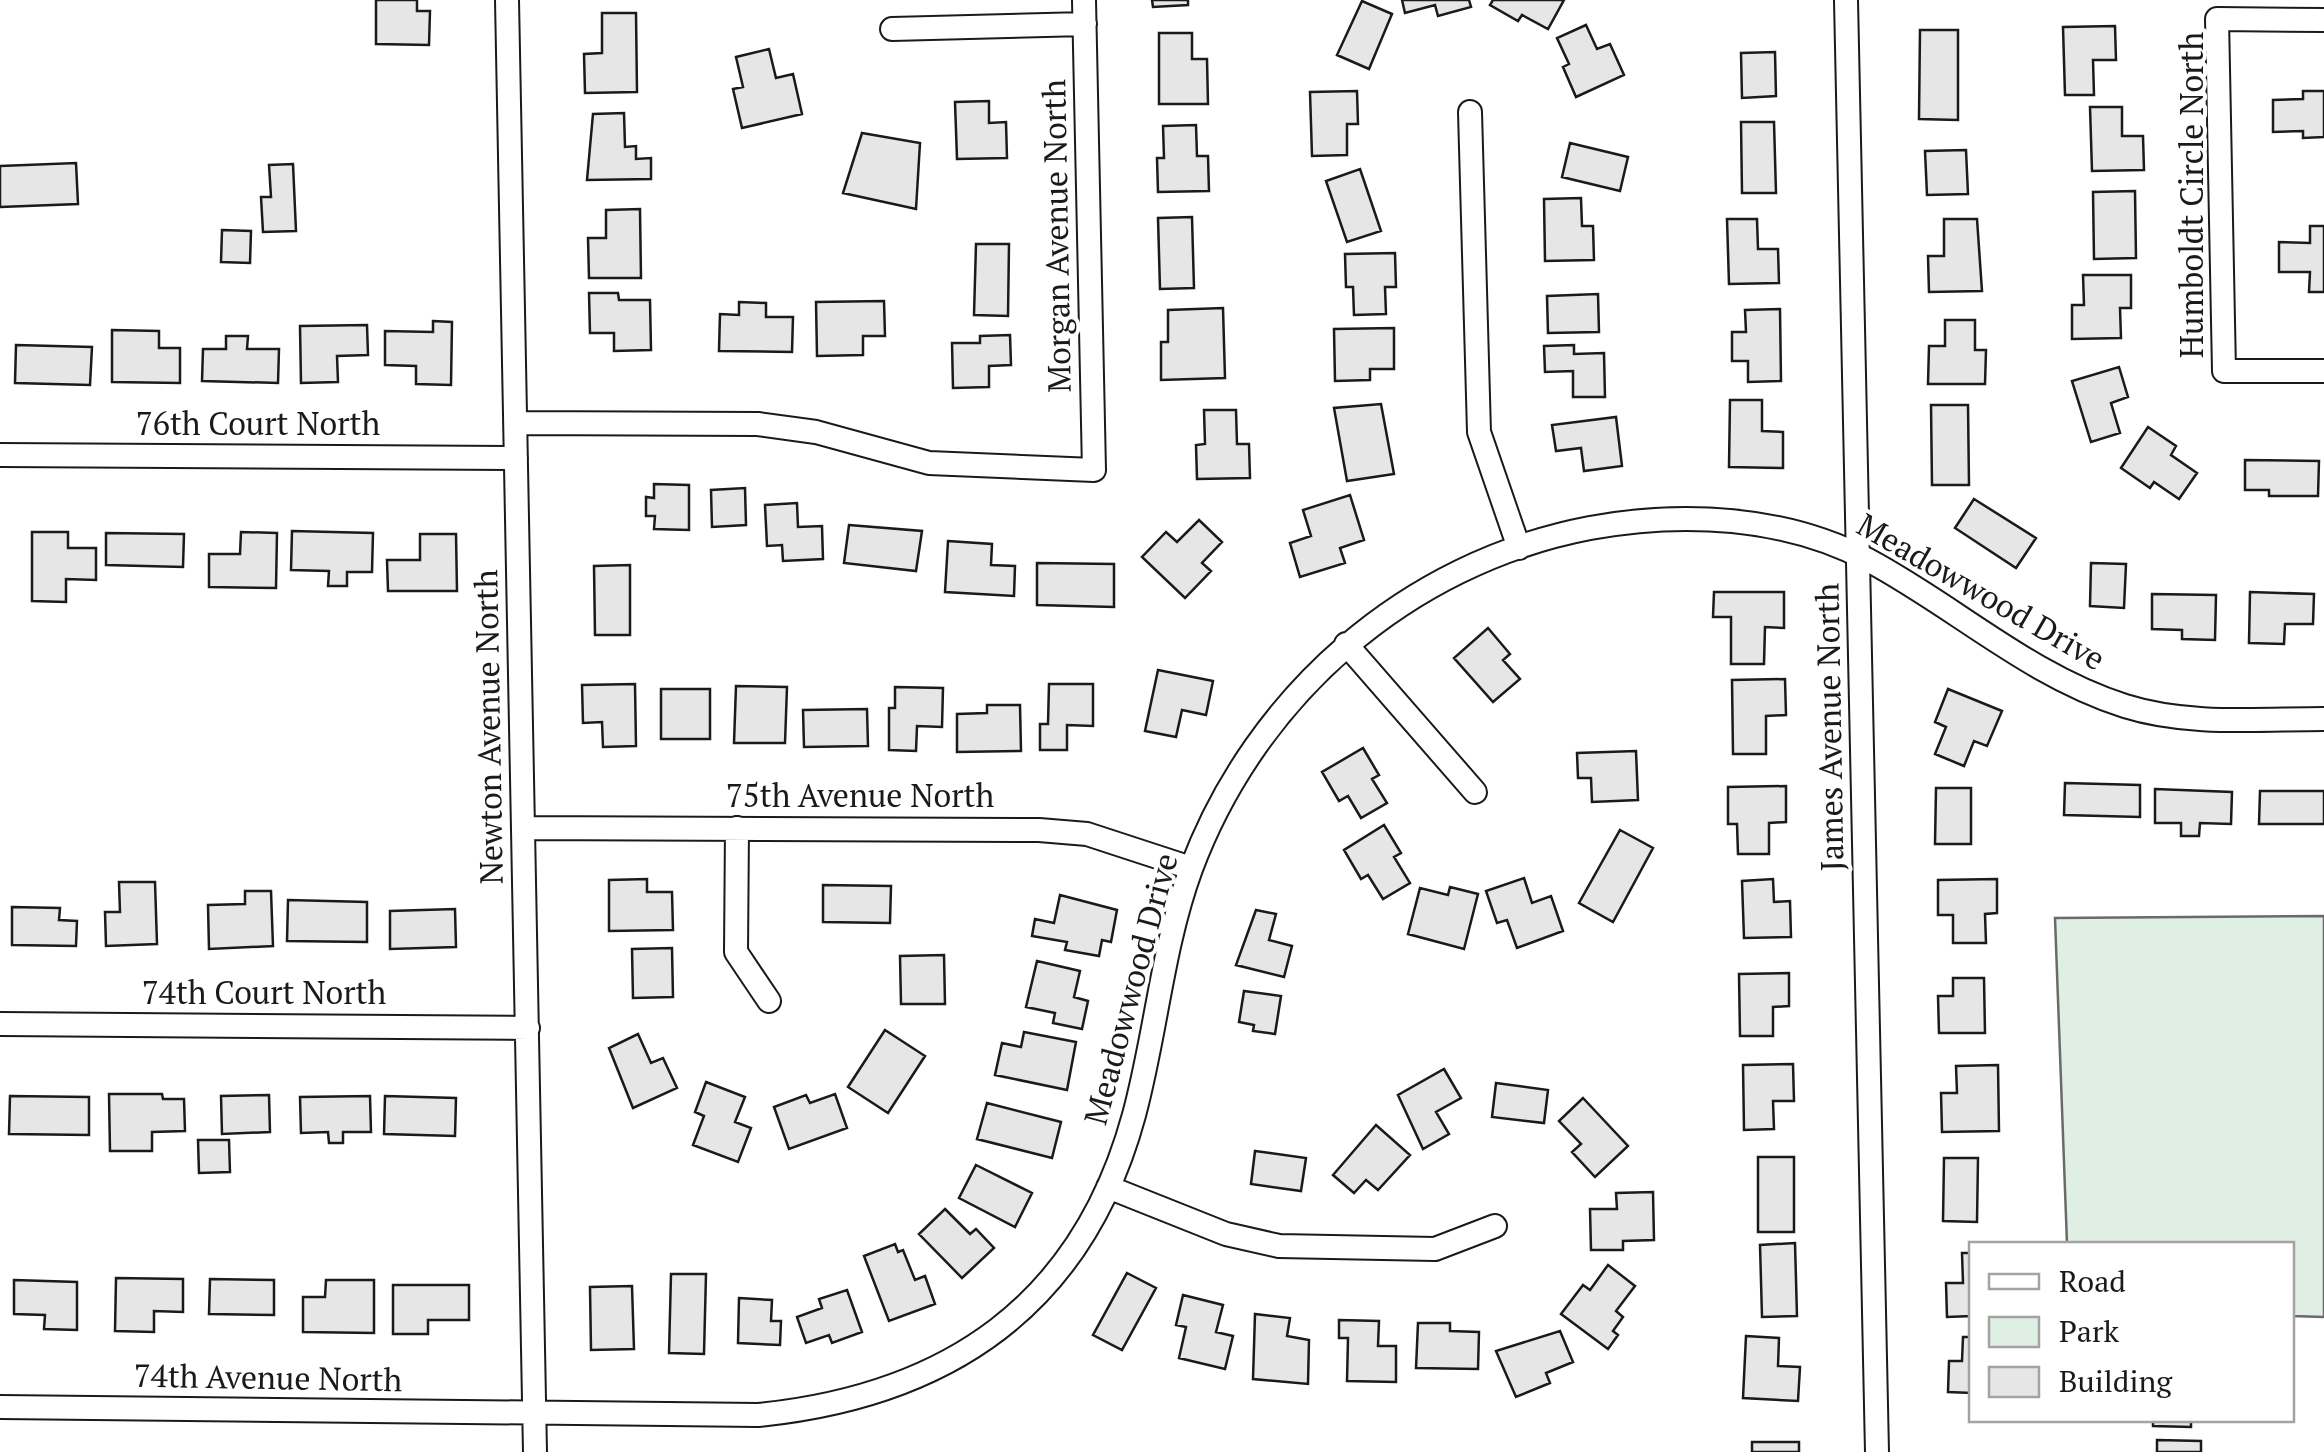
<svg xmlns="http://www.w3.org/2000/svg" width="2324" height="1452" viewBox="0 0 2324 1452" font-family="'PT Serif',serif">
<style>
.green{fill:#e0efe3;stroke:#6a6a6a;stroke-width:2.5}
.building{fill:#e6e6e6;stroke:#1a1a1a;stroke-width:2.5}
.lines{fill:none;stroke-linecap:round;stroke-linejoin:round}
.street-casing{stroke:#1a1a1a;stroke-width:26}
.street{stroke:#fff;stroke-width:22}
.labels{text-anchor:middle;stroke-width:8;stroke-linejoin:round;paint-order:stroke}
.street-label{font-size:32px;fill:#1a1a1a;stroke:#fff}
</style>
<rect width="100%" height="100%" fill="#fff"/>
<path class="green" d="M2324 916V1317L2292 1316V1244H2067L2055 918Z"/>
<path class="building" d="M376 0H417V11H430L429 45 376 44Z
M1152 0H1188V5L1153 7Z
M1402 0H1469L1471 7 1438 16 1435 5 1405 13Z
M1493 0H1564L1548 29 1522 15 1518 21 1490 5Z
M1362 1 1392 14 1369 69 1337 55Z
M602 13H636L637 92 585 93 584 54 602 53Z
M1586 25 1597 49 1610 44 1624 75 1576 97 1563 67 1569 64 1557 38Z
M2115 26 2116 60H2093L2094 95H2065L2063 27Z
M1920 30H1958V120L1919 119Z
M1159 33H1192V59H1207L1208 104H1159Z
M769 49 776 78 793 74 802 114 742 128 733 89 743 87 736 57Z
M1775 52 1776 96 1742 98 1741 53Z
M1357 91 1358 124H1347V155L1312 156 1310 92Z
M2303 91H2324V137L2303 138V131L2273 132V100L2303 99Z
M989 101V123L1006 122 1007 158 957 159 955 102Z
M2090 107H2122V136H2143L2144 170 2092 171Z
M624 113 625 147 636 146V159L651 158V179L587 180 593 114Z
M1741 122H1774L1776 193H1742Z
M1196 125 1197 156H1208L1209 191 1158 192 1157 158H1164L1163 126Z
M862 133 920 143 916 209 843 193Z
M1570 143 1628 157 1620 191 1562 177Z
M1966 150 1968 194 1927 195 1925 151Z
M76 163 78 204 0 207V166Z
M293 164 296 231 263 232 261 197H271L269 165Z
M1360 169 1381 231 1347 242 1326 181Z
M2135 191 2136 258 2094 259 2093 192Z
M1581 198 1582 226H1593L1594 260 1545 261 1544 199Z
M640 209 641 278H589L588 238H606V210Z
M1192 217 1194 288 1160 289 1158 218Z
M1727 219H1757L1758 249H1778L1779 283 1729 284Z
M1944 219H1977L1982 291 1929 292 1928 256H1944Z
M2310 226H2324V292H2309L2310 272H2279V242L2310 243Z
M222 230 251 231 250 263 221 262Z
M976 244H1009L1008 316 974 315Z
M1395 253 1396 287H1385L1386 314 1354 315 1353 287H1346L1345 254Z
M2083 275H2131V308H2120L2121 338 2072 339V305H2084Z
M589 293H618L619 300H650L651 350 614 351V333H590Z
M1598 294 1599 332 1548 333 1547 296Z
M884 301 885 336H863V355L817 356 816 302Z
M739 302 766 303V317H793L792 352 719 351 720 314 739 315Z
M1223 308 1225 378 1161 380V342H1168V310Z
M1780 309 1781 381 1748 382V361H1732V332H1746L1745 310Z
M1945 320H1975V350H1986L1985 384H1928L1929 346H1945Z
M433 321 452 322 451 385 416 384V366L385 365V331L433 332Z
M367 325 368 355 337 356 338 382 301 383 300 326Z
M1394 328V369H1370V380L1335 381 1334 329Z
M112 330 159 331V348H180V383L112 382Z
M1010 335 1011 365 989 366V387L953 388 952 343H980V336Z
M226 336H248L247 349H279L278 383 202 381 203 349H226Z
M16 345 92 347 90 385 15 383Z
M1574 345V354L1604 353 1605 397H1573V371L1545 372 1544 346Z
M2119 367 2128 397 2111 403 2120 433 2091 442 2072 381Z
M1730 400H1762V431L1783 432V468L1729 467Z
M1381 404 1394 474 1347 481 1334 408Z
M1931 405H1968L1969 485H1932Z
M1204 410H1236L1237 444H1249L1250 478 1197 479 1196 445 1205 444Z
M1616 417 1622 466 1584 471 1581 448 1556 451 1552 425Z
M2148 427 2176 446 2171 455 2197 473 2179 499 2154 482 2150 488 2121 468Z
M2245 460 2319 461 2318 496H2269V490H2245Z
M654 484 689 485V530L654 529 655 516H646V497L654 498Z
M745 488 746 525 712 527 711 490Z
M1350 495 1364 540 1340 548 1345 563 1300 577 1290 543 1311 536 1303 510Z
M1974 499 2036 538 2016 568 1955 528Z
M797 503 798 527 822 526 823 559 783 561 782 545 767 546 765 505Z
M1199 520 1222 542 1202 563 1211 571 1185 598 1142 557 1166 532 1177 542Z
M849 525 922 531 916 571 844 563Z
M292 531 373 533 372 572H347V586H328L329 571 291 570Z
M32 532H68V548H96V580L66 579V602L32 601Z
M241 532 277 533 276 588 209 587V554H240Z
M106 533 184 534 183 567 106 565Z
M420 534H456L457 591H388L387 560H420Z
M948 541 992 544 991 565 1015 566 1014 596 945 592Z
M1037 563 1114 564V607L1037 605Z
M2091 563 2126 564 2124 608 2090 606Z
M630 565V635H595L594 566Z
M1714 592H1784V628L1765 627 1764 664H1731V617H1713Z
M2250 592 2314 594 2313 624H2285L2284 644 2249 643Z
M2152 594 2216 595 2215 640 2182 639V630L2152 629Z
M1488 628 1510 654 1503 660 1520 679 1493 702 1454 658Z
M1158 670 1213 681 1206 715 1182 710 1176 737 1145 731Z
M1785 679 1786 715 1766 716V754H1733L1732 680Z
M635 684 636 746 603 747 602 722 583 723 582 685Z
M1049 684H1093V726L1067 725V750H1040V724H1048Z
M736 686 787 687 785 743H734Z
M895 687 943 688 942 727 917 726 916 751 889 750V708H895Z
M661 689H710V739H661Z
M1948 689 2002 711 1987 746 1974 741 1964 766 1935 754 1946 727 1935 722Z
M987 705H1020L1021 751 957 752V714L987 713Z
M867 709 868 746 804 747 803 710Z
M1363 748 1379 775 1372 779 1387 803 1361 818 1348 796 1339 801 1322 772Z
M1636 751 1638 800 1592 802 1591 778H1578L1577 753Z
M2065 783 2140 785V817L2064 815Z
M1786 786V822L1769 823V854H1738L1737 824H1728V787Z
M1936 788H1971V844H1935Z
M2155 789 2232 792 2231 824 2200 823 2199 836H2181V823H2155Z
M2260 791H2324V824H2259Z
M1384 825 1401 853 1394 857 1410 883 1383 899 1368 875 1361 879 1344 850Z
M1620 830 1653 848 1613 922 1579 903Z
M1524 878 1532 903 1551 896 1563 931 1517 948 1507 920 1497 923 1486 891Z
M647 879V892H672L673 930 609 931V880Z
M1773 879 1774 902 1790 901 1791 937 1744 938 1742 881Z
M1997 879V913L1985 914 1986 943H1953V915H1938V880Z
M119 882H155L157 944 106 946 105 912H120Z
M823 885 891 886 890 923 823 922Z
M1450 887 1478 894 1464 949 1408 934 1420 888 1448 895Z
M245 891H271L273 946 209 949 208 905 245 904Z
M1060 895 1117 910 1111 942 1102 940 1099 956 1065 950 1067 942 1032 936 1035 919 1054 923Z
M288 900 367 902V942L287 941Z
M12 907 60 908 59 920 77 921 76 946 12 945Z
M455 909 456 947 390 949V911Z
M1256 910 1276 914 1269 940 1292 946 1284 977 1236 965Z
M672 948 673 997 633 998 632 949Z
M944 955 945 1004H901L900 956Z
M1037 961 1080 971 1074 997 1088 1001 1082 1029 1053 1023 1055 1013 1026 1007Z
M1789 973V1006L1773 1007V1036H1740L1739 974Z
M1953 978H1984L1985 1033H1939L1938 996H1953Z
M1244 991 1281 996 1275 1034 1253 1031 1254 1025 1239 1022Z
M885 1030 925 1056 888 1113 848 1087Z
M1024 1032 1076 1042 1067 1090 995 1075 1002 1043 1021 1047Z
M638 1034 651 1063 663 1058 677 1088 633 1108 609 1048Z
M1793 1064 1794 1101H1773L1774 1129 1744 1130 1743 1065Z
M1998 1065 1999 1131 1942 1132 1941 1093H1957L1956 1066Z
M1444 1069 1461 1098 1436 1112 1449 1134 1423 1149 1398 1095Z
M706 1082 745 1097 735 1122 751 1128 738 1162 693 1145 704 1116 695 1112Z
M1496 1083 1548 1090 1544 1123 1492 1117Z
M109 1094H162L163 1099H184L185 1131 152 1132V1151H110Z
M835 1094 847 1128 789 1149 774 1107 806 1095 810 1103Z
M269 1095 270 1132 222 1134 221 1096Z
M10 1096 89 1097V1135L9 1134Z
M370 1096 371 1132H343V1143H329L328 1132 301 1133 300 1097Z
M385 1096 456 1098 455 1136 384 1134Z
M1583 1098 1628 1146 1595 1177 1572 1152 1581 1144 1559 1121Z
M987 1103 1061 1122 1052 1158 977 1139Z
M1376 1125 1410 1155 1378 1190 1366 1180 1354 1193 1333 1175Z
M198 1140H229L230 1172 199 1173Z
M1255 1151 1306 1158 1301 1191 1251 1184Z
M1758 1157H1794V1232H1758Z
M1944 1158H1978L1977 1222 1943 1221Z
M976 1165 1032 1193 1015 1227 959 1198Z
M1653 1192 1654 1240 1623 1241V1250H1591L1590 1209H1617L1616 1193Z
M945 1209 970 1234 976 1229 994 1248 962 1278 919 1234Z
M1795 1243 1797 1316 1762 1317 1760 1245Z
M895 1244 898 1252 903 1250 915 1280 925 1276 935 1304 889 1321 864 1256Z
M1962 1253H1972V1316L1947 1317 1946 1283H1963Z
M1608 1265 1635 1286 1616 1311 1623 1317 1613 1331 1618 1335 1608 1349 1561 1314 1583 1285 1590 1290Z
M1127 1273 1156 1288 1122 1350 1093 1335Z
M671 1274H706L704 1354 669 1353Z
M116 1278 183 1279V1312L154 1311V1332L115 1331Z
M210 1279 274 1280V1315L209 1314Z
M14 1280 77 1282V1330L44 1329 45 1315 14 1314Z
M326 1280H374V1333L303 1332V1297H325Z
M393 1285H469V1320H428V1334H393Z
M632 1286 634 1349 591 1350 590 1287Z
M847 1290 862 1332 832 1343 829 1335 806 1343 797 1317 822 1308 819 1299Z
M1183 1295 1223 1305 1216 1332 1233 1336 1225 1369 1179 1358 1186 1327 1176 1325Z
M739 1298 772 1300 771 1321H781L780 1345 738 1343Z
M1255 1314 1290 1318 1287 1336 1309 1340 1308 1384 1253 1379Z
M1339 1320 1379 1321 1378 1346H1396V1382L1347 1381 1348 1338H1339Z
M1418 1323H1450V1331L1479 1332 1478 1369 1416 1368Z
M1560 1331 1573 1362 1546 1373 1550 1383 1516 1397 1496 1351Z
M1746 1336 1779 1338 1778 1366 1800 1367 1798 1401 1743 1398Z
M1963 1337H1972V1393L1948 1392 1949 1361H1962Z
M2153 1420H2191V1427L2153 1426Z
M2157 1440 2201 1441V1452H2157Z
M1752 1442H1799V1452H1752Z"/>
<g class="lines">
<defs>
<path id="street" d="M507 0 535 1452
M1846 0 1877 1452
M2324 20 2217 19 2224 371H2324
M892 29 1085 24
M1470 112 1479 432 1519 548
M516 423 758 424 816 432 929 463 1094 470 1084 0
M0 455 516 458
M1346 644 1475 792
M523 828 1039 830 1087 834 1191 868
M737 828 736 952 769 1001
M0 1024 528 1028
M1108 1187 1226 1234 1279 1246 1435 1249 1495 1226
M0 1407 758 1415C947 1396 1082 1306 1134 1115 1156 1034 1162 948 1191 869 1256 695 1407 563 1590 528 1682 511 1785 516 1868 560 1956 607 2028 675 2125 706 2188 726 2259 719 2324 719"/>
</defs>
<use href="#street" class="street-casing"/>
<use href="#street" class="street"/>
</g>
<g class="labels">
<g class="street-label">
<text transform="translate(2192 195) rotate(-90)" y="11">Humboldt Circle North</text>
<text transform="translate(1057 236) rotate(-91)" y="11">Morgan Avenue North</text>
<text x="258" y="435">76th Court North</text>
<text transform="translate(1981 592) rotate(30)" y="11">Meadowwood Drive</text>
<text transform="translate(489 727) rotate(-91)" y="11">Newton Avenue North</text>
<text transform="translate(1830 727) rotate(-91)" y="11">James Avenue North</text>
<text x="860" y="807">75th Avenue North</text>
<text transform="translate(1131 989) rotate(-75)" y="11">Meadowwood Drive</text>
<text x="264" y="1004">74th Court North</text>
<text transform="translate(268 1378) rotate(1)" y="11">74th Avenue North</text>
</g>
</g>
<rect x="1969" y="1242" width="325" height="180" fill="#ffffff" stroke="#a3a3a3" stroke-width="2.5"/>
<rect x="1989" y="1274" width="50" height="15" fill="#ffffff" stroke="#a3a3a3" stroke-width="2.5"/>
<text x="2059" y="1292" font-size="30" fill="#1a1a1a">Road</text>
<rect x="1989" y="1317" width="50" height="30" fill="#e0efe3" stroke="#a3a3a3" stroke-width="2.5"/>
<text x="2059" y="1342" font-size="30" fill="#1a1a1a">Park</text>
<rect x="1989" y="1367" width="50" height="30" fill="#e6e6e6" stroke="#a3a3a3" stroke-width="2.5"/>
<text x="2059" y="1392" font-size="30" fill="#1a1a1a">Building</text>
</svg>
